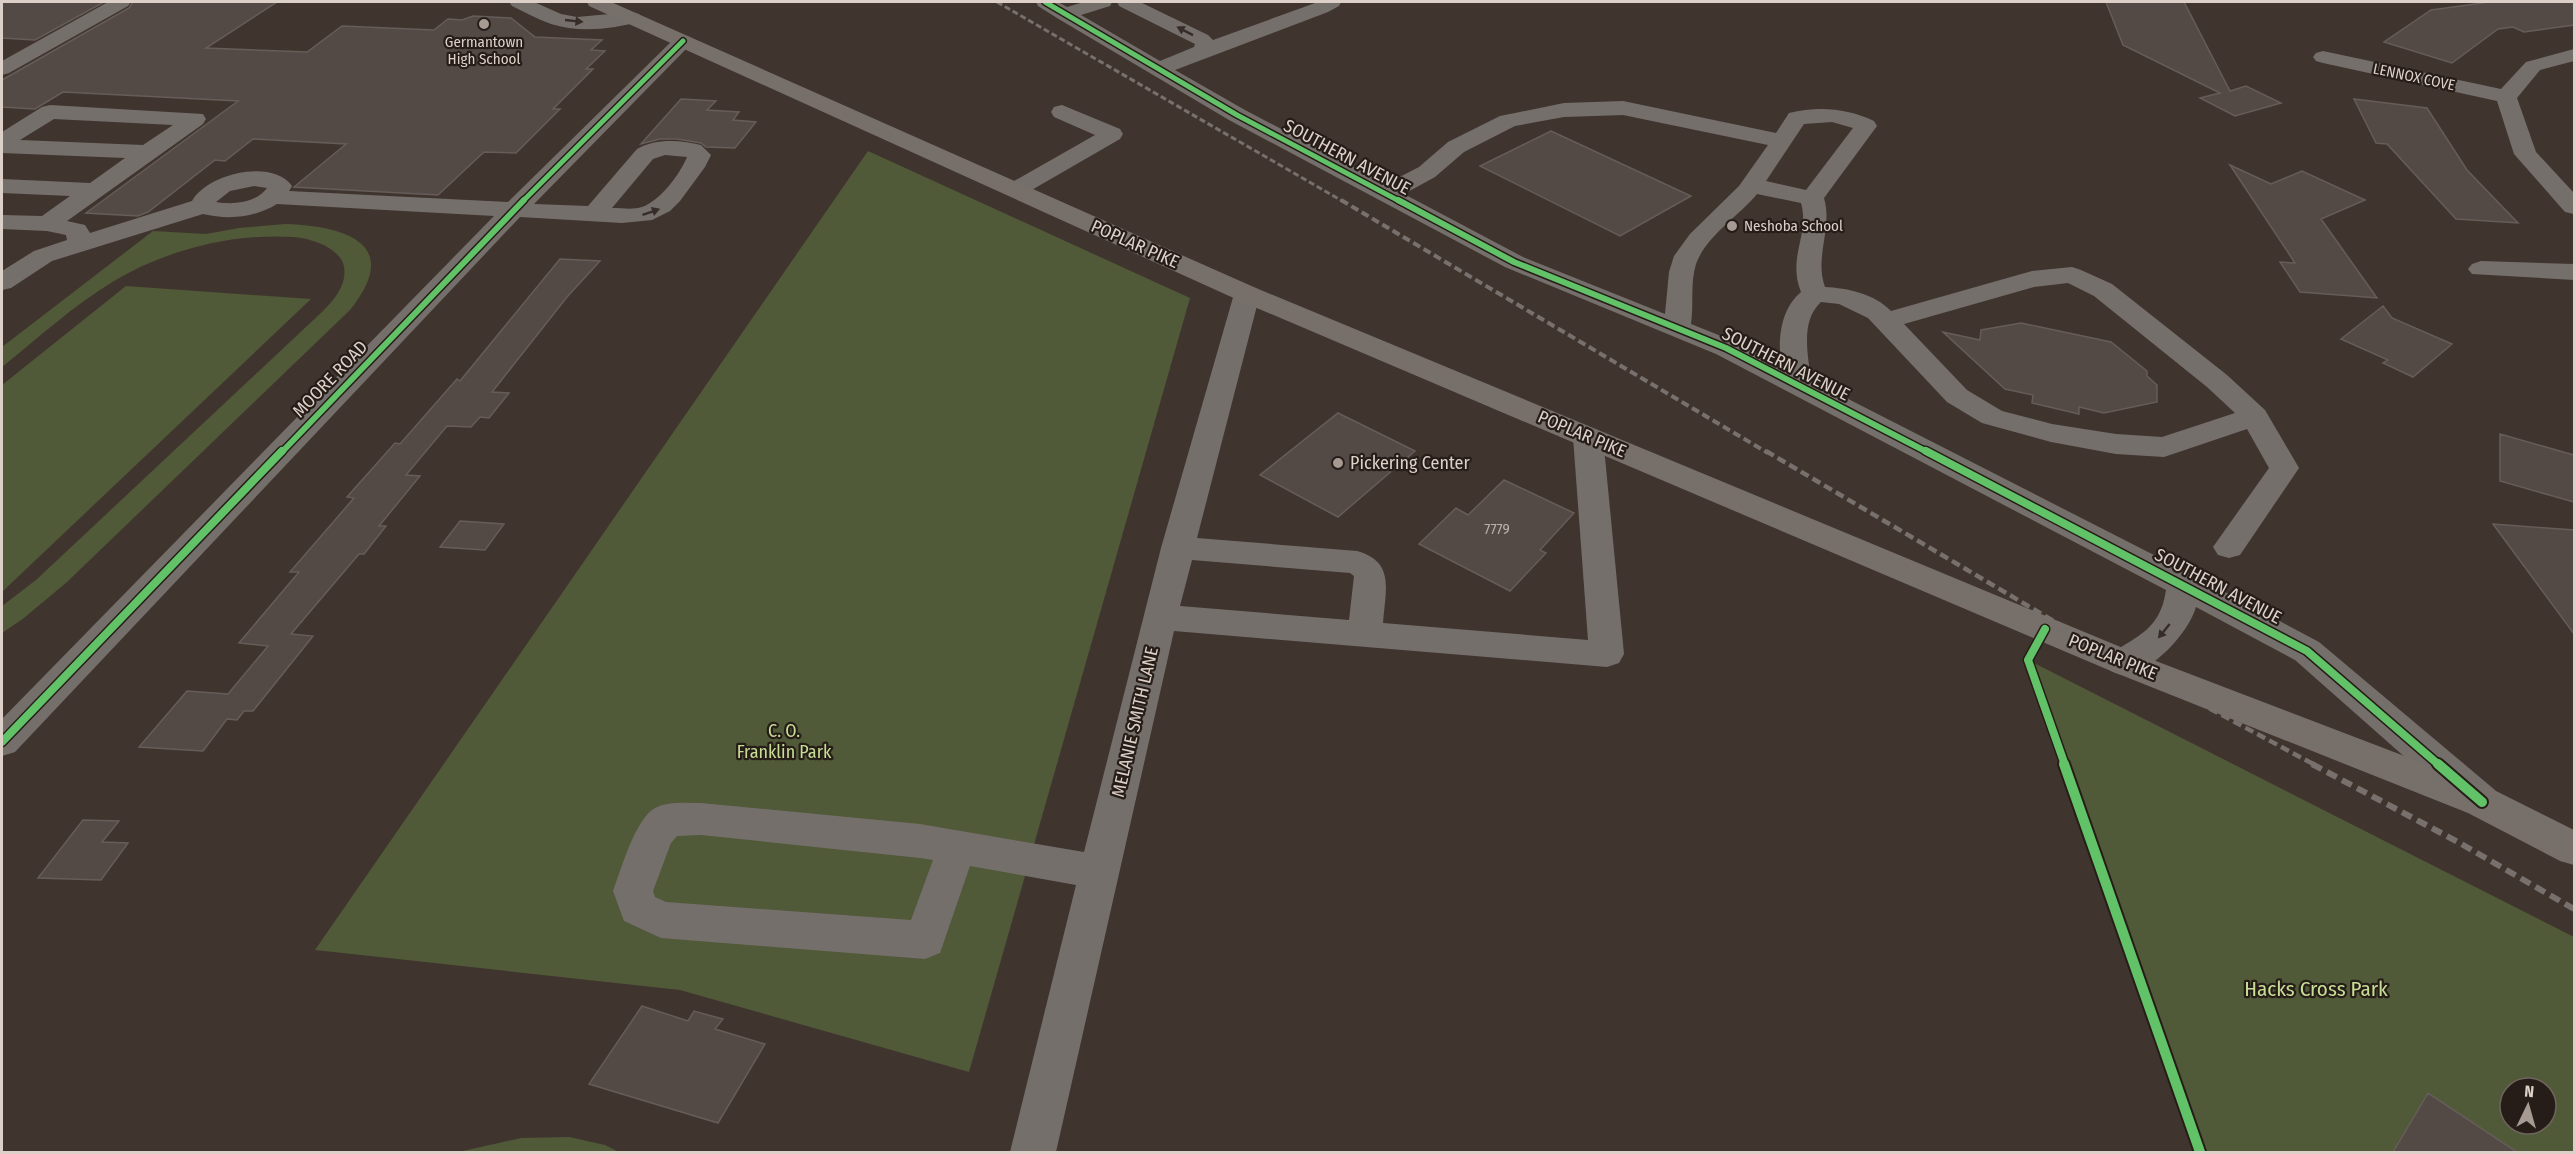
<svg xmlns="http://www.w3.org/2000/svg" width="2576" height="1154" viewBox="0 0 2576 1154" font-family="'Fira Sans Condensed',sans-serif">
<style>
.green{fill:#505938;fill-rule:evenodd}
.building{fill:#534a45;stroke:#665c58;stroke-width:1.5}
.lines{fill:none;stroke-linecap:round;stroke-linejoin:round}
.minor{fill:#756f6b;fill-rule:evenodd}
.major{fill:#776f6a;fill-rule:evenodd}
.rail-far3{stroke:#77706c;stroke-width:3;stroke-dasharray:6 3;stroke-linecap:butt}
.rail-far2{stroke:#77706c;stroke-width:4;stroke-dasharray:8 4;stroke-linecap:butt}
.rail-far1{stroke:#77706c;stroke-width:4.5;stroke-dasharray:9 4.5;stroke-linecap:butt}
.rail{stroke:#77706c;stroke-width:6;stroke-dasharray:11 6;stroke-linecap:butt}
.cycleway-far3-casing{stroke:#261d18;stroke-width:8}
.cycleway-far2-casing{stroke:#261d18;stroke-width:9}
.cycleway-far1-casing{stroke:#261d18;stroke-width:11}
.cycleway-casing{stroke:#261d18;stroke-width:14}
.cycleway-far3{stroke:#61c268;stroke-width:5}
.cycleway-far2{stroke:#61c268;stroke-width:6}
.cycleway-far1{stroke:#61c268;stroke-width:8}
.cycleway{stroke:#61c268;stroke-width:10}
.oneway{fill:#362d29}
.poi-dot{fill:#a69a92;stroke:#261d18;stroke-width:2}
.labels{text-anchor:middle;stroke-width:4.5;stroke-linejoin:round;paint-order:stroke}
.far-poi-label{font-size:15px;fill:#ddd0c8;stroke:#261d18}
.far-street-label{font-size:15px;fill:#ddd0c8;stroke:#261d18}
.number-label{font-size:15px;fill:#baaea7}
.street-label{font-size:18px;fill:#ddd0c8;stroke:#261d18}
.poi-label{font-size:18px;fill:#ddd0c8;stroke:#261d18;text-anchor:start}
.park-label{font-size:18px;fill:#c7de96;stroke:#261d18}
.near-park-label{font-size:21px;fill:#c7de96;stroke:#261d18}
</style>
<rect width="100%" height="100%" fill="#40352e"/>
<path class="green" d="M868 151 1190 298 969 1072 680 990 315 950Z
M285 224C344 226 404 243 350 310L67 582 24 618 2 633V606L36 580 323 311C336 298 349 282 343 263 336 246 309 238 293 237 232 233 166 250 114 281 74 305 38 338 2 367V347L153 231 206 234 239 228Z
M126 286 311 299 2 592V385Z
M2028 660 2574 937V1152H2197ZM2510 1088H2546V1124H2510Z
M569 1137 605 1145 619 1152H458L521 1138Z"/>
<path class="building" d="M2 2H104L35 40 2 38Z
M133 2H277L206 48 307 52 342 26 434 30 448 19 462 20 473 16 511 18 535 37 602 40 591 50 605 51 586 69H593L553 109H560L516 153 484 152 438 195 294 187 346 144 253 139 225 161 215 160 148 212 138 216 86 213 238 101 63 92 35 109 2 107V80L129 8Z
M2106 2H2184L2230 91 2246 86 2281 103 2235 116 2200 98 2220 93 2123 45Z
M2490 2H2574V25L2524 32 2513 27 2498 29 2452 63 2384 42 2431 10Z
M681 99 716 101 707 110 739 112 733 120 756 122 735 148 706 147 701 143 677 139H660L641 144Z
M2354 99 2427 108 2467 170 2518 223 2456 219 2387 144 2376 143Z
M1551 131 1691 196 1620 236 1480 166Z
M2230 165 2271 184 2302 171 2365 200 2321 219 2377 298 2300 292 2280 262 2295 263Z
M560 259 600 261 567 297 492 392 509 393 489 418 480 417 471 427 447 426 406 475 420 476 379 526H386L364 554H359L291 634 313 636 253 711H244L237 720 227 719 203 751 139 747 187 691 228 694 268 646 239 643 299 572H290L354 498 347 497 395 443 400 444 457 379 460 381Z
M2383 306 2392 318 2452 344 2413 377 2383 363 2388 360 2341 339Z
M2021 323 2111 342 2147 371V376L2157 385V402L2104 413 2079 407V414L2032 403 2033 395 2005 389 1943 332 1980 340 1981 330Z
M1338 413 1415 451 1338 517 1260 475Z
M2500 434 2574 455V502L2500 481Z
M1504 480 1574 513 1540 550 1546 553 1510 591 1419 544 1456 508 1468 515Z
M460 521 504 524 485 550 440 547Z
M2493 524 2574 530V634Z
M83 820 119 821 102 842 128 843 101 880 38 878Z
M642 1006 688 1021 694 1011 723 1019 715 1029 765 1044 718 1123 589 1084Z
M2428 1093 2517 1152H2393Z"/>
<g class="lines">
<path class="minor" d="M108 2H131L128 6 9 73 2 75V61Z
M509 2H534L561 14 577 17 632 12 639 14 642 18 639 22C611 29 579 33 551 24 537 19 525 12 512 6Z
M1036 2H1058L1067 7 1084 2H1112L1110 6 1081 15 1160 61 1194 47 1195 44 1119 6 1117 2H1140L1208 35 1213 40 1318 2H1341L1339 6 1328 12 1175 70 1245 110 1386 184 1419 167 1448 142 1500 116 1564 103 1623 101 1776 133 1789 113C1819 106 1846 108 1874 121L1877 126 1824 198C1833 229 1814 257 1825 287 1847 288 1875 294 1891 311L2032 271 2072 267 2081 270 2112 284 2227 375 2265 410 2299 468 2240 555 2229 558 2218 555 2213 547 2269 468 2247 429 2164 457 2116 454 2051 442 1982 423 1947 402 1868 318 1839 304 1821 302C1800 321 1808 355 1811 380L2195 576 2319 642 2495 790 2500 801 2495 812 2481 817 2467 812 2295 660 2196 607C2189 632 2152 673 2124 675 2120 675 2115 673 2111 671L2105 662C2111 652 2117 650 2126 644 2150 630 2162 618 2166 590L1716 354 1505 267 1229 120 1057 18 1038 6ZM1623 115 1768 145 1739 186 1690 234 1674 256 1669 272 1665 314 1523 257 1404 194 1435 177 1464 152 1515 126 1564 117ZM1832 122 1853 128 1806 190 1766 181 1804 124ZM1757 194 1801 203C1810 235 1787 257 1801 292 1780 310 1778 339 1781 365L1736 342 1691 324C1694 304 1690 283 1696 264 1706 236 1739 216 1757 194ZM2068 283 2094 296 2207 387 2235 413 2162 437 2116 434 2052 424 2002 411 1967 390 1904 324 2034 287Z
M683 35 690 37 693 41 690 45 534 204 588 206 637 149C656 138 681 140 701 145L711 155 705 167 680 201 670 211 652 220 622 223 520 217 15 752 2 756V719L494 216 277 204C254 218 228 220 203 214L52 261 11 288 2 290V271L34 251 67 240 66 235 47 231 2 229V215L42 216 70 196 2 193V179L90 183 125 158 2 153V132L42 107 50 105 203 114 206 119 203 124 67 221 85 225 90 233 192 201C207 174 272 158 292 186L289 191 508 202 676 37ZM54 119 173 125 143 145 20 140ZM665 155 687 157C680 174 660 201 642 207 633 210 622 208 612 208L653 159ZM254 186 267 188C256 203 233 205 216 202L230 191Z
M2574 49V61L2540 70 2517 98 2536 152 2574 193V214L2565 212 2514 154 2497 101 2323 63 2316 61 2313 57 2316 53 2323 51 2501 89 2526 62Z
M1062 105 1120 129 1123 134 1120 139 1023 195 1015 197 1007 195 1003 190 1007 185 1095 135 1054 117 1051 112 1054 107Z
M2481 261 2574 264V280L2472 274 2468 269 2472 264Z
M1247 286 1256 288 1260 294 1197 538 1357 551C1396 562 1385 591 1383 623L1588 640 1573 437 1578 430 1588 428 1598 430 1603 437 1624 654 1619 663 1607 667 1174 631 1056 1152H1010L1076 885 970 866 940 953 925 959 661 938 624 921 613 891C621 870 635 819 655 808 668 801 686 803 701 803L920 824 1084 852 1161 548 1234 294 1238 288ZM1192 560 1350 573 1354 576 1349 620 1180 606ZM701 835 920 858 933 860 911 920 666 902 655 897 653 891 671 843 677 836Z"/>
<path class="major" d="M587 2H611L1256 288 2135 653 2496 791 2574 830V865L2560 861 2468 813 2111 671 1238 300 589 6Z"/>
<path class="rail-far3" d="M997 2 1344 202"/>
<path class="rail-far2" d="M1341 200 1768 453"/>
<path class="rail-far1" d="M1766 451 2123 662 2315 765"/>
<path class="rail" d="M2312 764 2458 842 2574 909"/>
<defs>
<path id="cycleway-far3" d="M1045 2 1237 115 1401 202
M522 202 683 41"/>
<path id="cycleway-far2" d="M1398 200 1514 262 1726 348 1929 453
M281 453 524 200"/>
<path id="cycleway-far1" d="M1926 451 2307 651 2439 765
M2045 629 2028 660 2065 765
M2 742 282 451"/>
<path id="cycleway" d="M2064 764 2200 1152
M2438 764 2482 802"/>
</defs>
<use href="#cycleway-far3" class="cycleway-far3-casing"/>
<use href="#cycleway-far2" class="cycleway-far2-casing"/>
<use href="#cycleway-far1" class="cycleway-far1-casing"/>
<use href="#cycleway" class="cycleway-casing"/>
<use href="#cycleway-far3" class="cycleway-far3"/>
<use href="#cycleway-far2" class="cycleway-far2"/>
<use href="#cycleway-far1" class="cycleway-far1"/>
<use href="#cycleway" class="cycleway"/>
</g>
<defs><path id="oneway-solid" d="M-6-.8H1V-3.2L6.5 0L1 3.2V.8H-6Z" transform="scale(1.5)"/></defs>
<g class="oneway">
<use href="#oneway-solid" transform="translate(574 21) rotate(6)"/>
<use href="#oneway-solid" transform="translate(1185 31) rotate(-153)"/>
<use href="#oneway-solid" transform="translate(651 212) rotate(-19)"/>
<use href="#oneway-solid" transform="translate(2164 631) rotate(129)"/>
</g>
<g class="poi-dot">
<circle cx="484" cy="24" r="6"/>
<circle cx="1732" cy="226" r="6"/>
<circle cx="1338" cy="463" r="6"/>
</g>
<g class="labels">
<g class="far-poi-label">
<text x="484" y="47">Germantown<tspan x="484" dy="17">High School</tspan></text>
<text x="1744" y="231" text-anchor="start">Neshoba School</text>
</g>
<g class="far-street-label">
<text transform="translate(2414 77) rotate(12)" y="5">LENNOX COVE</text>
</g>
<g class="number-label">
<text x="1497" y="534">7779</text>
</g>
<g class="street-label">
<text transform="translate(1347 157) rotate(28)" y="6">SOUTHERN AVENUE</text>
<text transform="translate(1135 244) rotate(24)" y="6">POPLAR PIKE</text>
<text transform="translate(1786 364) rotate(27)" y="6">SOUTHERN AVENUE</text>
<text transform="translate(330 379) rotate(-46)" y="6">MOORE ROAD</text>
<text transform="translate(1582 434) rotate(23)" y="6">POPLAR PIKE</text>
<text transform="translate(2218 586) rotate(28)" y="6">SOUTHERN AVENUE</text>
<text transform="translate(2113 657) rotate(22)" y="6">POPLAR PIKE</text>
<text transform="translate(1135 722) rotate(-77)" y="6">MELANIE SMITH LANE</text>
</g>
<g class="poi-label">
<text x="1350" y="469">Pickering Center</text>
</g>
<g class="park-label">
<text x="784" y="737">C. O.<tspan x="784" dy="21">Franklin Park</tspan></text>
</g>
<g class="near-park-label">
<text x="2316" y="996">Hacks Cross Park</text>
</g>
</g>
<rect width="2576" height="1154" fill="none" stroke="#ddd0c8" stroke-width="6"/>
<g transform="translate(2528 1106) rotate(5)"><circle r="28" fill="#261d18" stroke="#6f655e" stroke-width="1.5"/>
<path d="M0-4.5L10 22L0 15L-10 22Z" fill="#a69a92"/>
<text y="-9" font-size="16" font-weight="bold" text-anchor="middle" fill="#ddd0c8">N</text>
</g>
</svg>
